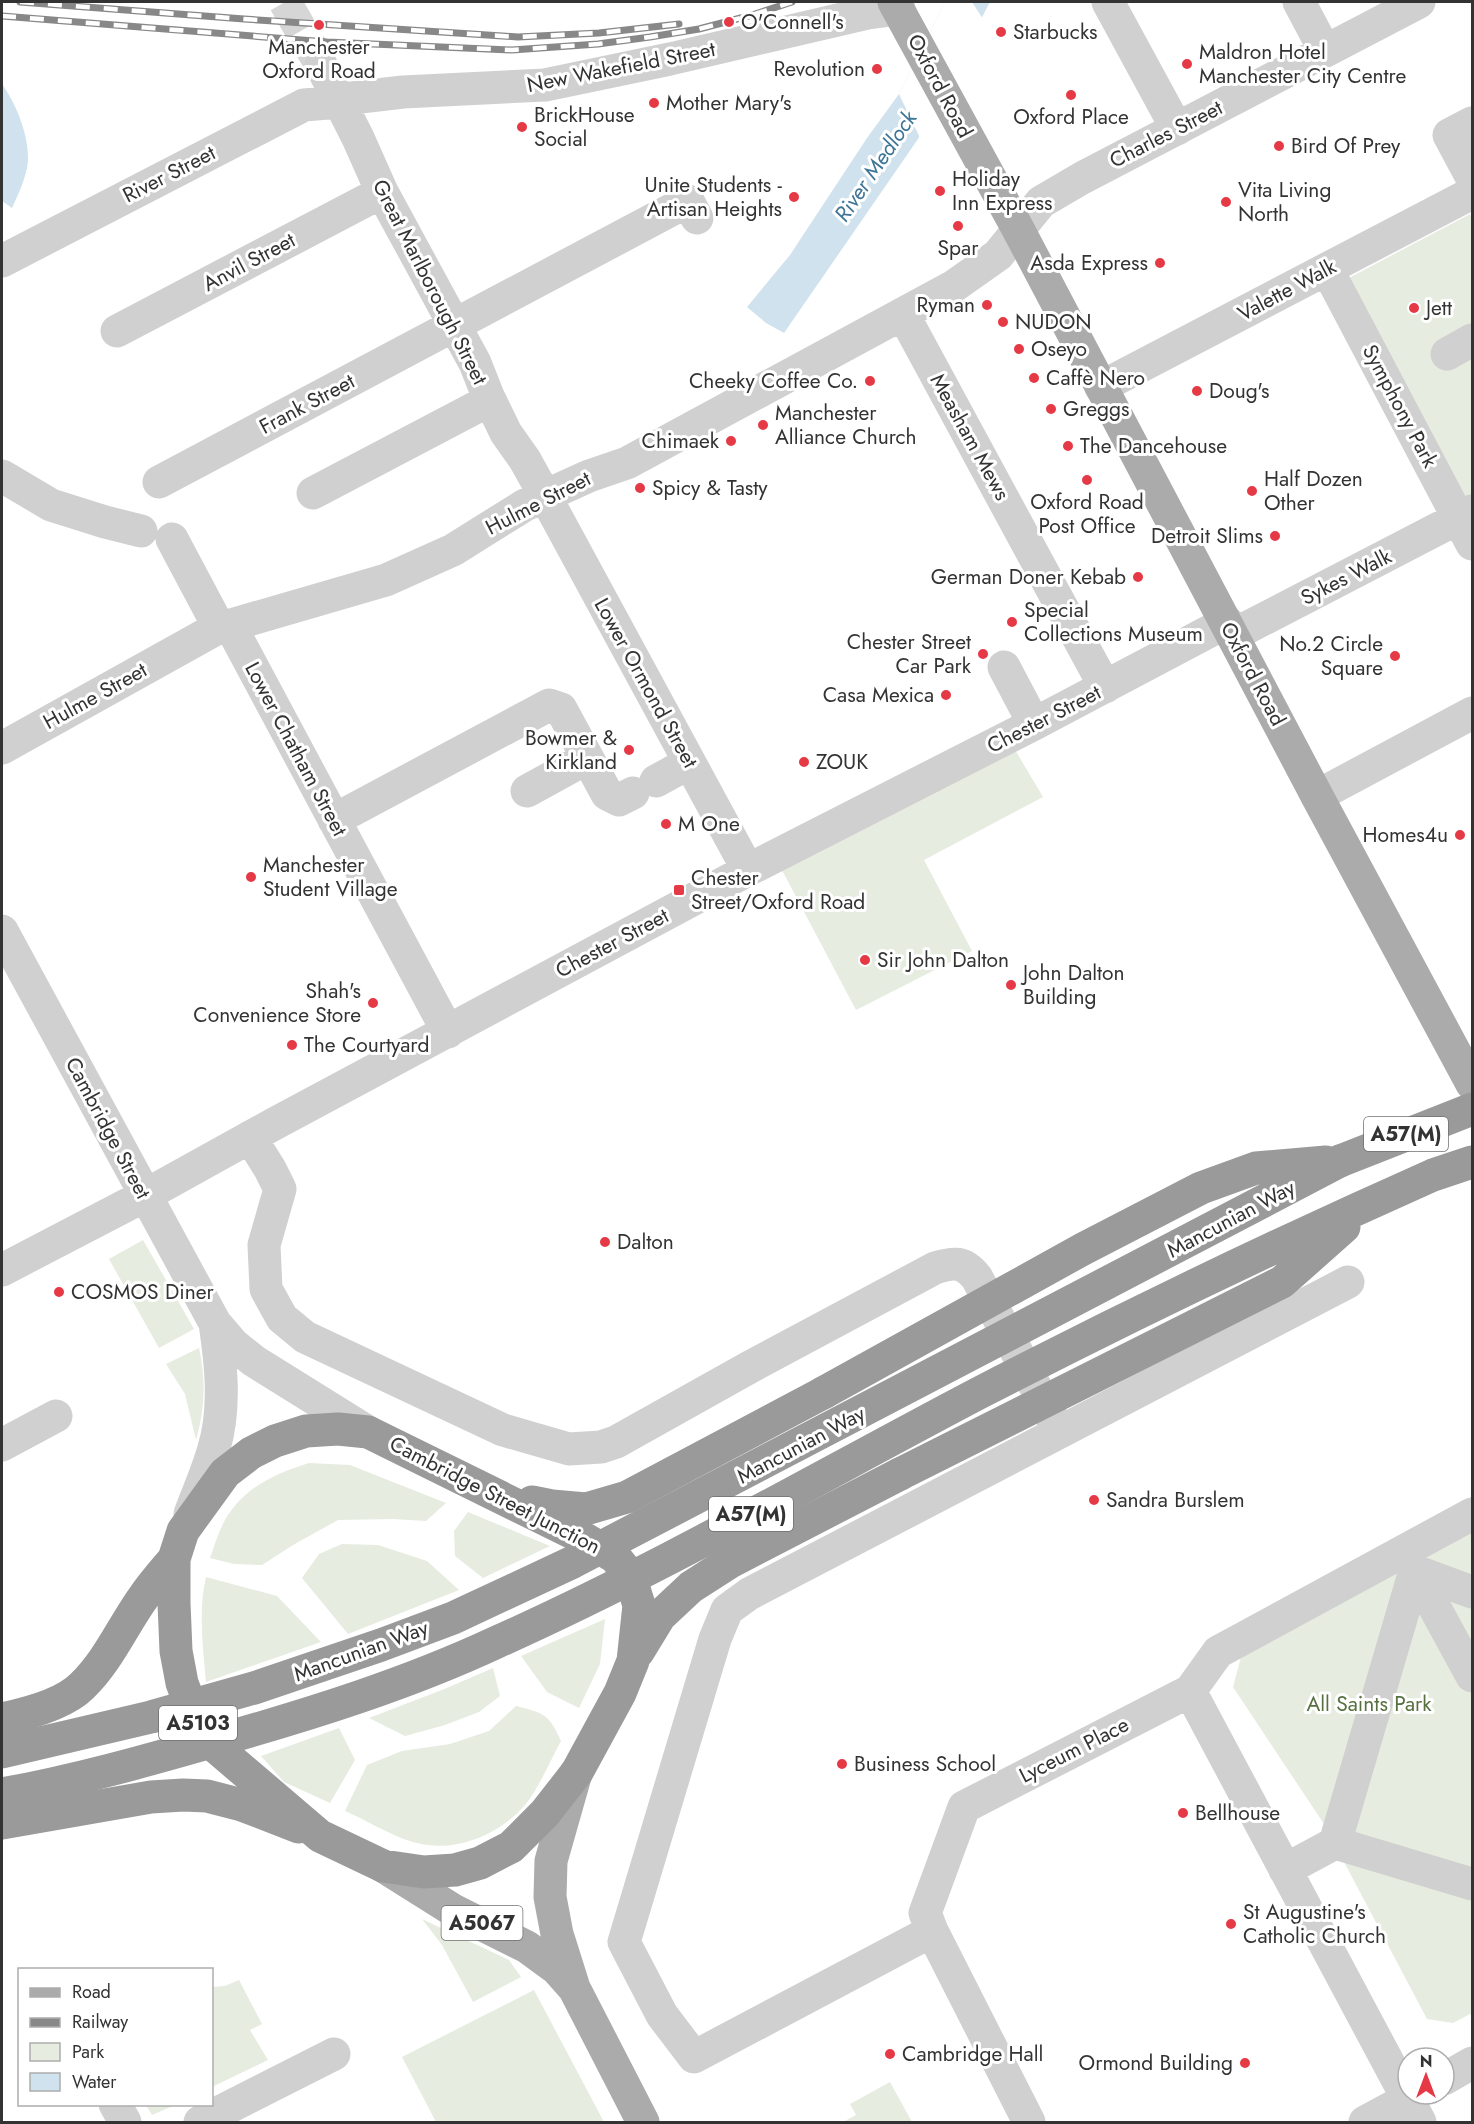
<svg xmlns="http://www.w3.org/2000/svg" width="1474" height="2124" viewBox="0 0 1474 2124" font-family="Jost,sans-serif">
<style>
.green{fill:#e6ecdf}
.water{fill:#cfe2ee}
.pier{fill:#fff}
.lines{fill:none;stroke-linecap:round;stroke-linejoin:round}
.minor-tunnel{stroke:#d6d6d6;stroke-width:33;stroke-dasharray:33 16;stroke-linecap:butt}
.minor{stroke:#d0d0d0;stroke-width:33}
.major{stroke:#ababab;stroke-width:33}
.highway{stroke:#9a9a9a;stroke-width:33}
.rail-casing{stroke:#888;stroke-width:7}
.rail{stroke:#fff;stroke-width:4.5;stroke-dasharray:14;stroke-linecap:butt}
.highway-bridge{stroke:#9a9a9a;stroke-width:33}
.poi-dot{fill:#e63946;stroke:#fff;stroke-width:2}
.labels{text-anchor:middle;stroke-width:6;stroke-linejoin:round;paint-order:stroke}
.shield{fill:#fff;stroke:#707070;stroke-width:1.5}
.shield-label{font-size:20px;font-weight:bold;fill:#333}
.poi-label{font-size:21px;fill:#333;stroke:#fff;text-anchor:start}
.street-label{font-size:21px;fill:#333;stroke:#fff}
.park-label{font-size:21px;fill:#56703f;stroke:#fff}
.water-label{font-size:22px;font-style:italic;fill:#3f7597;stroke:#fff}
</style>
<rect width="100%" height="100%" fill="#fff"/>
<path class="green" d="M1470 214 1472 218V523L1345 280Z
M1008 738 1043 797 924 860 972 951 856 1010 775 857Z
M143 1240 194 1329 159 1348 109 1259Z
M199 1348C206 1380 205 1409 196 1440L185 1394 166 1364Z
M309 1463 350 1465 446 1503 426 1521 393 1519 338 1520 293 1545 262 1565 234 1564 210 1558C215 1544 220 1527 228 1515 247 1486 277 1473 309 1463Z
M468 1512 550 1546 483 1578 455 1556 454 1531Z
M1472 1529V2013L1453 2023 1427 2019 1324 1824 1233 1687 1241 1657Z
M342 1544 378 1545 427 1561 459 1590 348 1634 302 1578 319 1554Z
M206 1577 277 1596 321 1642 206 1682C203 1647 198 1611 206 1577Z
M605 1619 600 1664 579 1708 547 1692 521 1656Z
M493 1668 500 1696 479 1712 445 1725 405 1736 369 1718 447 1688Z
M516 1706C544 1713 549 1714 561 1741 550 1761 539 1788 525 1805 499 1835 455 1853 417 1843 395 1838 366 1820 345 1811L367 1765 402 1751 450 1744 489 1731Z
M339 1728 355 1760 330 1803 284 1782 261 1756Z
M422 1919 509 1960 521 1977 473 2002 442 1945Z
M239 1980 262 2024 250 2030 268 2060 212 2087V1987L225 1986Z
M534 1990 604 2122H436L402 2057Z
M890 2082 912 2122H843L856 2115 850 2104Z
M146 2105H175L152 2115Z"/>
<path class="water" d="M945 2H990L918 139 784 333 766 323 747 307 790 255 867 138 899 94Z
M2 84C17 105 32 142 27 168 24 182 18 195 12 208L2 201Z"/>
<path class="pier" d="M945 2H972L983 19 921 140 899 94Z"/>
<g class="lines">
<path class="minor-tunnel" d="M285 2 321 65"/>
<path class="minor" d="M1108 2 1177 129
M1299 2 1325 51
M321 65 358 138 382 192 475 363 488 396 506 433 525 460 545 496 748 870
M1472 123 1449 135 1472 178
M2 261 304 105 340 102 352 98 403 92 545 85 670 59 868 13 899 9
M1327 269 1472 544
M903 314 1105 687
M117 331 382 192
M1447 354 1472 340
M1101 387 1472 193
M2 476 51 505 105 522 141 531
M159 482 688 201 697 218
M313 493 490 400
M172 539 214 618
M230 625 448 1032
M1233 635 1472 511
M1004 667 1034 724
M2 748 214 630 386 580 453 550 525 505 589 476 627 463 954 286 998 255 1041 202 1082 178 1419 2
M656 781 689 763
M527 791 587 758
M1317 796 1472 713
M334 820 549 705 561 709 607 794 619 800 633 793
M2 931 215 1323 234 1345 254 1361 368 1432
M250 1137 270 1169 280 1189 264 1245 266 1289 282 1318 305 1337 503 1430 569 1449 601 1447 616 1442 750 1367 935 1268C954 1262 964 1261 977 1278L1057 1427
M2 1270 144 1196 274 1124 748 870 1034 724 1227 622
M2 1445 56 1416
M190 1514C198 1492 208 1470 214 1448 226 1408 221 1364 215 1323
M1411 1564 1472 1676
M1335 1843 1472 1884
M1285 1870 1335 1843 1415 1571 1472 1592
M932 1931 694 2057 662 2015 624 1942 715 1639 727 1610 749 1594 1348 1282
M1444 2079 1472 2063
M115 2104 125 2122
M200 2122 334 2054
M1029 2122 932 1931 925 1913 964 1807 1190 1691
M1365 2122 1417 2094
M1420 2122 1190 1691 1218 1652 1472 1514"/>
<path class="major" d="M894 2 1018 229 1317 796 1472 1084
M576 1773 551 1861 550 1897 557 1934 574 1988 643 2122
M383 1866 453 1910 527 1947 557 1969 573 1987"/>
<path class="highway" d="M1340 1161 1472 1109
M338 1429 368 1432 585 1539 615 1557 630 1576 639 1605 633 1661 620 1693 577 1772 545 1813 511 1847 480 1863 455 1870 424 1872 383 1866 320 1836 211 1743 196 1720 182 1683 176 1651 174 1603V1559L183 1531 225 1473 251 1453 275 1441 306 1431Z
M532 1502 552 1506 586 1509 627 1497 823 1393
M638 1652 660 1616 691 1587 730 1562 900 1474
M2 1719C26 1714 64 1704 82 1686 109 1660 123 1625 145 1595 154 1582 164 1571 174 1559
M2 1823 151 1797 183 1795 207 1796 242 1805 299 1827"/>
<defs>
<path id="rail" d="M20 2 244 19 518 37 599 33 679 24
M2 16 327 42 512 50 598 44 650 37 699 29 752 15 792 2"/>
</defs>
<use href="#rail" class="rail-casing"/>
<use href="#rail" class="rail"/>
<path class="highway-bridge" d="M823 1393 1083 1249 1201 1188 1256 1168 1326 1162
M900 1474 1282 1282 1344 1227
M2 1752 151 1717 254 1688 381 1645 453 1618 573 1562 1340 1161
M2 1794C74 1781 145 1761 215 1741 311 1714 407 1684 497 1642 662 1568 819 1477 979 1393 1128 1316 1280 1243 1433 1175L1472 1162"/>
</g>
<g class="poi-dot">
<circle cx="729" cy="22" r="6"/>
<circle cx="319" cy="25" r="6"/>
<circle cx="1001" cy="32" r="6"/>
<circle cx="1187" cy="64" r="6"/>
<circle cx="877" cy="69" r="6"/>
<circle cx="1071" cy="95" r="6"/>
<circle cx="654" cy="103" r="6"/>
<circle cx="522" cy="127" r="6"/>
<circle cx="1279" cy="146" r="6"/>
<circle cx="940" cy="191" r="6"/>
<circle cx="794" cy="197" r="6"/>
<circle cx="1226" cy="202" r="6"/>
<circle cx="958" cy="226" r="6"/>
<circle cx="1160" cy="263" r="6"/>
<circle cx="987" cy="305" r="6"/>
<circle cx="1414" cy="308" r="6"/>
<circle cx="1003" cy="322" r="6"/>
<circle cx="1019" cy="349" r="6"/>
<circle cx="1034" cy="378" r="6"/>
<circle cx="870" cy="381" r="6"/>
<circle cx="1197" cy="391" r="6"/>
<circle cx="1051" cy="409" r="6"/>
<circle cx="763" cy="425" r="6"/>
<circle cx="731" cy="441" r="6"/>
<circle cx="1068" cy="446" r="6"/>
<circle cx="1087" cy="480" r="6"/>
<circle cx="640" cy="488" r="6"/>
<circle cx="1252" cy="491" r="6"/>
<circle cx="1275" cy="536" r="6"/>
<circle cx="1138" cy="577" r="6"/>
<circle cx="1012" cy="622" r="6"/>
<circle cx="983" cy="654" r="6"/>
<circle cx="1395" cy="656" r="6"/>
<circle cx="946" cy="695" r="6"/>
<circle cx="629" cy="750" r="6"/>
<circle cx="804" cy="762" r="6"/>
<circle cx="666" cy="824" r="6"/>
<circle cx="1460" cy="835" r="6"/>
<circle cx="251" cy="877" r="6"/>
<rect x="673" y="884" width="12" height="12" rx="3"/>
<circle cx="865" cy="960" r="6"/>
<circle cx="1011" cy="985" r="6"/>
<circle cx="373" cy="1003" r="6"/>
<circle cx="292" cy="1045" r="6"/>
<circle cx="605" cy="1242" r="6"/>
<circle cx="59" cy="1292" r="6"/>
<circle cx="1094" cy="1500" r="6"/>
<circle cx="842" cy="1764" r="6"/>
<circle cx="1183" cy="1813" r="6"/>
<circle cx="1231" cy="1924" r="6"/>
<circle cx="890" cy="2054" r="6"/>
<circle cx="1245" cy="2063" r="6"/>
</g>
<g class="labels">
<g class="shield">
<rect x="1364" y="1117" width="84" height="34" rx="4.5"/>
<rect x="709" y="1497" width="84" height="34" rx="4.5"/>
<rect x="159" y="1706" width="78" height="34" rx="4.5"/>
<rect x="441.5" y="1906" width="81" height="34" rx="4.5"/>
</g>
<g class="shield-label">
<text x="1406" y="1141">A57(M)</text>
<text x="751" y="1521">A57(M)</text>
<text x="198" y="1730">A5103</text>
<text x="482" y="1930">A5067</text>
</g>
<g class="poi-label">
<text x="741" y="29">O'Connell's</text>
<text x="1013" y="39">Starbucks</text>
<text x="319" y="54" text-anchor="middle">Manchester<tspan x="319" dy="24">Oxford Road</tspan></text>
<text x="1199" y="59">Maldron Hotel<tspan x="1199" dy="24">Manchester City Centre</tspan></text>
<text x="865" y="76" text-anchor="end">Revolution</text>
<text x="666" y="110">Mother Mary's</text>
<text x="534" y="122">BrickHouse<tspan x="534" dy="24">Social</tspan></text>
<text x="1071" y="124" text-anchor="middle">Oxford Place</text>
<text x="1291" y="153">Bird Of Prey</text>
<text x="952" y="186">Holiday<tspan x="952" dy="24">Inn Express</tspan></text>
<text x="782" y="192" text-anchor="end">Unite Students -<tspan x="782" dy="24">Artisan Heights</tspan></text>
<text x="1238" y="197">Vita Living<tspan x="1238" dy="24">North</tspan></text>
<text x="958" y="255" text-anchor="middle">Spar</text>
<text x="1148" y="270" text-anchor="end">Asda Express</text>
<text x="975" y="312" text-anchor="end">Ryman</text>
<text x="1426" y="315">Jett</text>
<text x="1015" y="329">NUDON</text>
<text x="1031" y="356">Oseyo</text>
<text x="1046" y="385">Caffè Nero</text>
<text x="858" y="388" text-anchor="end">Cheeky Coffee Co.</text>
<text x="1209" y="398">Doug's</text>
<text x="1063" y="416">Greggs</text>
<text x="775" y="420">Manchester<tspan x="775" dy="24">Alliance Church</tspan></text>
<text x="719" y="448" text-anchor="end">Chimaek</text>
<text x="1080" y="453">The Dancehouse</text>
<text x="1264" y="486">Half Dozen<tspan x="1264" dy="24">Other</tspan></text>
<text x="652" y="495">Spicy &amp; Tasty</text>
<text x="1087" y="509" text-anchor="middle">Oxford Road<tspan x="1087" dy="24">Post Office</tspan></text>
<text x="1263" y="543" text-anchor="end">Detroit Slims</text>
<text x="1126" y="584" text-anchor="end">German Doner Kebab</text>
<text x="1024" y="617">Special<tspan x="1024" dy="24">Collections Museum</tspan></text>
<text x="971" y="649" text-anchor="end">Chester Street<tspan x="971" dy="24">Car Park</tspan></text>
<text x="1383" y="651" text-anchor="end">No.2 Circle<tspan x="1383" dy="24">Square</tspan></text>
<text x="934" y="702" text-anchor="end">Casa Mexica</text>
<text x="617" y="745" text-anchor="end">Bowmer &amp;<tspan x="617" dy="24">Kirkland</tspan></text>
<text x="816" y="769">ZOUK</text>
<text x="678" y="831">M One</text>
<text x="1448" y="842" text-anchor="end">Homes4u</text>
<text x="263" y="872">Manchester<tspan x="263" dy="24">Student Village</tspan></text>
<text x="691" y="885">Chester<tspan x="691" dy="24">Street/Oxford Road</tspan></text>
<text x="877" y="967">Sir John Dalton</text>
<text x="1023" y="980">John Dalton<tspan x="1023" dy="24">Building</tspan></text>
<text x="361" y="998" text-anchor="end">Shah's<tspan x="361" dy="24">Convenience Store</tspan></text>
<text x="304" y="1052">The Courtyard</text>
<text x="617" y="1249">Dalton</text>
<text x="71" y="1299">COSMOS Diner</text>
<text x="1106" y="1507">Sandra Burslem</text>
<text x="854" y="1771">Business School</text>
<text x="1195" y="1820">Bellhouse</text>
<text x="1243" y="1919">St Augustine's<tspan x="1243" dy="24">Catholic Church</tspan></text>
<text x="902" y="2061">Cambridge Hall</text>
<text x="1233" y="2070" text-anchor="end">Ormond Building</text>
</g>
<g class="street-label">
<text transform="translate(621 67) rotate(-11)" y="7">New Wakefield Street</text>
<text transform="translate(940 86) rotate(62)" y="7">Oxford Road</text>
<text transform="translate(1166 134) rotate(-27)" y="7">Charles Street</text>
<text transform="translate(169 174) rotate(-27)" y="7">River Street</text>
<text transform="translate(249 262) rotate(-28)" y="7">Anvil Street</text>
<text transform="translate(430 282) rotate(63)" y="7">Great Marlborough Street</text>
<text transform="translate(1287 290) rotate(-28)" y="7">Valette Walk</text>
<text transform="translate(307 404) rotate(-28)" y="7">Frank Street</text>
<text transform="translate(1400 406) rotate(62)" y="7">Symphony Park</text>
<text transform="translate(970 437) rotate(61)" y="7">Measham Mews</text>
<text transform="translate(538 503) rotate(-27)" y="7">Hulme Street</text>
<text transform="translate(1346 577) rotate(-27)" y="7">Sykes Walk</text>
<text transform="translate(1253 674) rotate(62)" y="7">Oxford Road</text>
<text transform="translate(646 683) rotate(61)" y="7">Lower Ormond Street</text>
<text transform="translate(95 696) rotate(-29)" y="7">Hulme Street</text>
<text transform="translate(1044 719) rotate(-27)" y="7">Chester Street</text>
<text transform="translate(296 749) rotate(62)" y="7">Lower Chatham Street</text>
<text transform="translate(612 943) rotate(-28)" y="7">Chester Street</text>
<text transform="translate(108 1128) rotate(62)" y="7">Cambridge Street</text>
<text transform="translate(1231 1219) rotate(-28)" y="7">Mancunian Way</text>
<text transform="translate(801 1445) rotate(-28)" y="7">Mancunian Way</text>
<text transform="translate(495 1495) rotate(27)" y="7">Cambridge Street Junction</text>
<text transform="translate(361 1651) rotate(-20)" y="7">Mancunian Way</text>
<text transform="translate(1074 1750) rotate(-27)" y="7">Lyceum Place</text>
</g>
<g class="park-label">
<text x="1369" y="1711">All Saints Park</text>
</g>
<g class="water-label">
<text transform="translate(875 166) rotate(-56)" y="8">River Medlock</text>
</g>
</g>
<rect width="1474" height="2124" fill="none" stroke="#333333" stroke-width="6"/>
<rect x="18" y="1968" width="195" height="138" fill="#ffffff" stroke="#adadad" stroke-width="1.5"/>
<rect x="30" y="1988" width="30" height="9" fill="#ababab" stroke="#adadad" stroke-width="1.5"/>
<text x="72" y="1998" font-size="18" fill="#333333">Road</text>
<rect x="30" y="2018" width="30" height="9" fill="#888888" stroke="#adadad" stroke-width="1.5"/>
<text x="72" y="2028" font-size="18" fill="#333333">Railway</text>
<rect x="30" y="2043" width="30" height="18" fill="#e6ecdf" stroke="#adadad" stroke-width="1.5"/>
<text x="72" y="2058" font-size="18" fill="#333333">Park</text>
<rect x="30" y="2073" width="30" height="18" fill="#cfe2ee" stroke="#adadad" stroke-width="1.5"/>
<text x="72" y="2088" font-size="18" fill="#333333">Water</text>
<g transform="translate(1426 2076)"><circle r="28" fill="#ffffff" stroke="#adadad" stroke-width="1.5"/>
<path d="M0-4.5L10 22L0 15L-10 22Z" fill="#e63946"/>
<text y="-9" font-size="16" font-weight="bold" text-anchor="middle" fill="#333333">N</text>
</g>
</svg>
